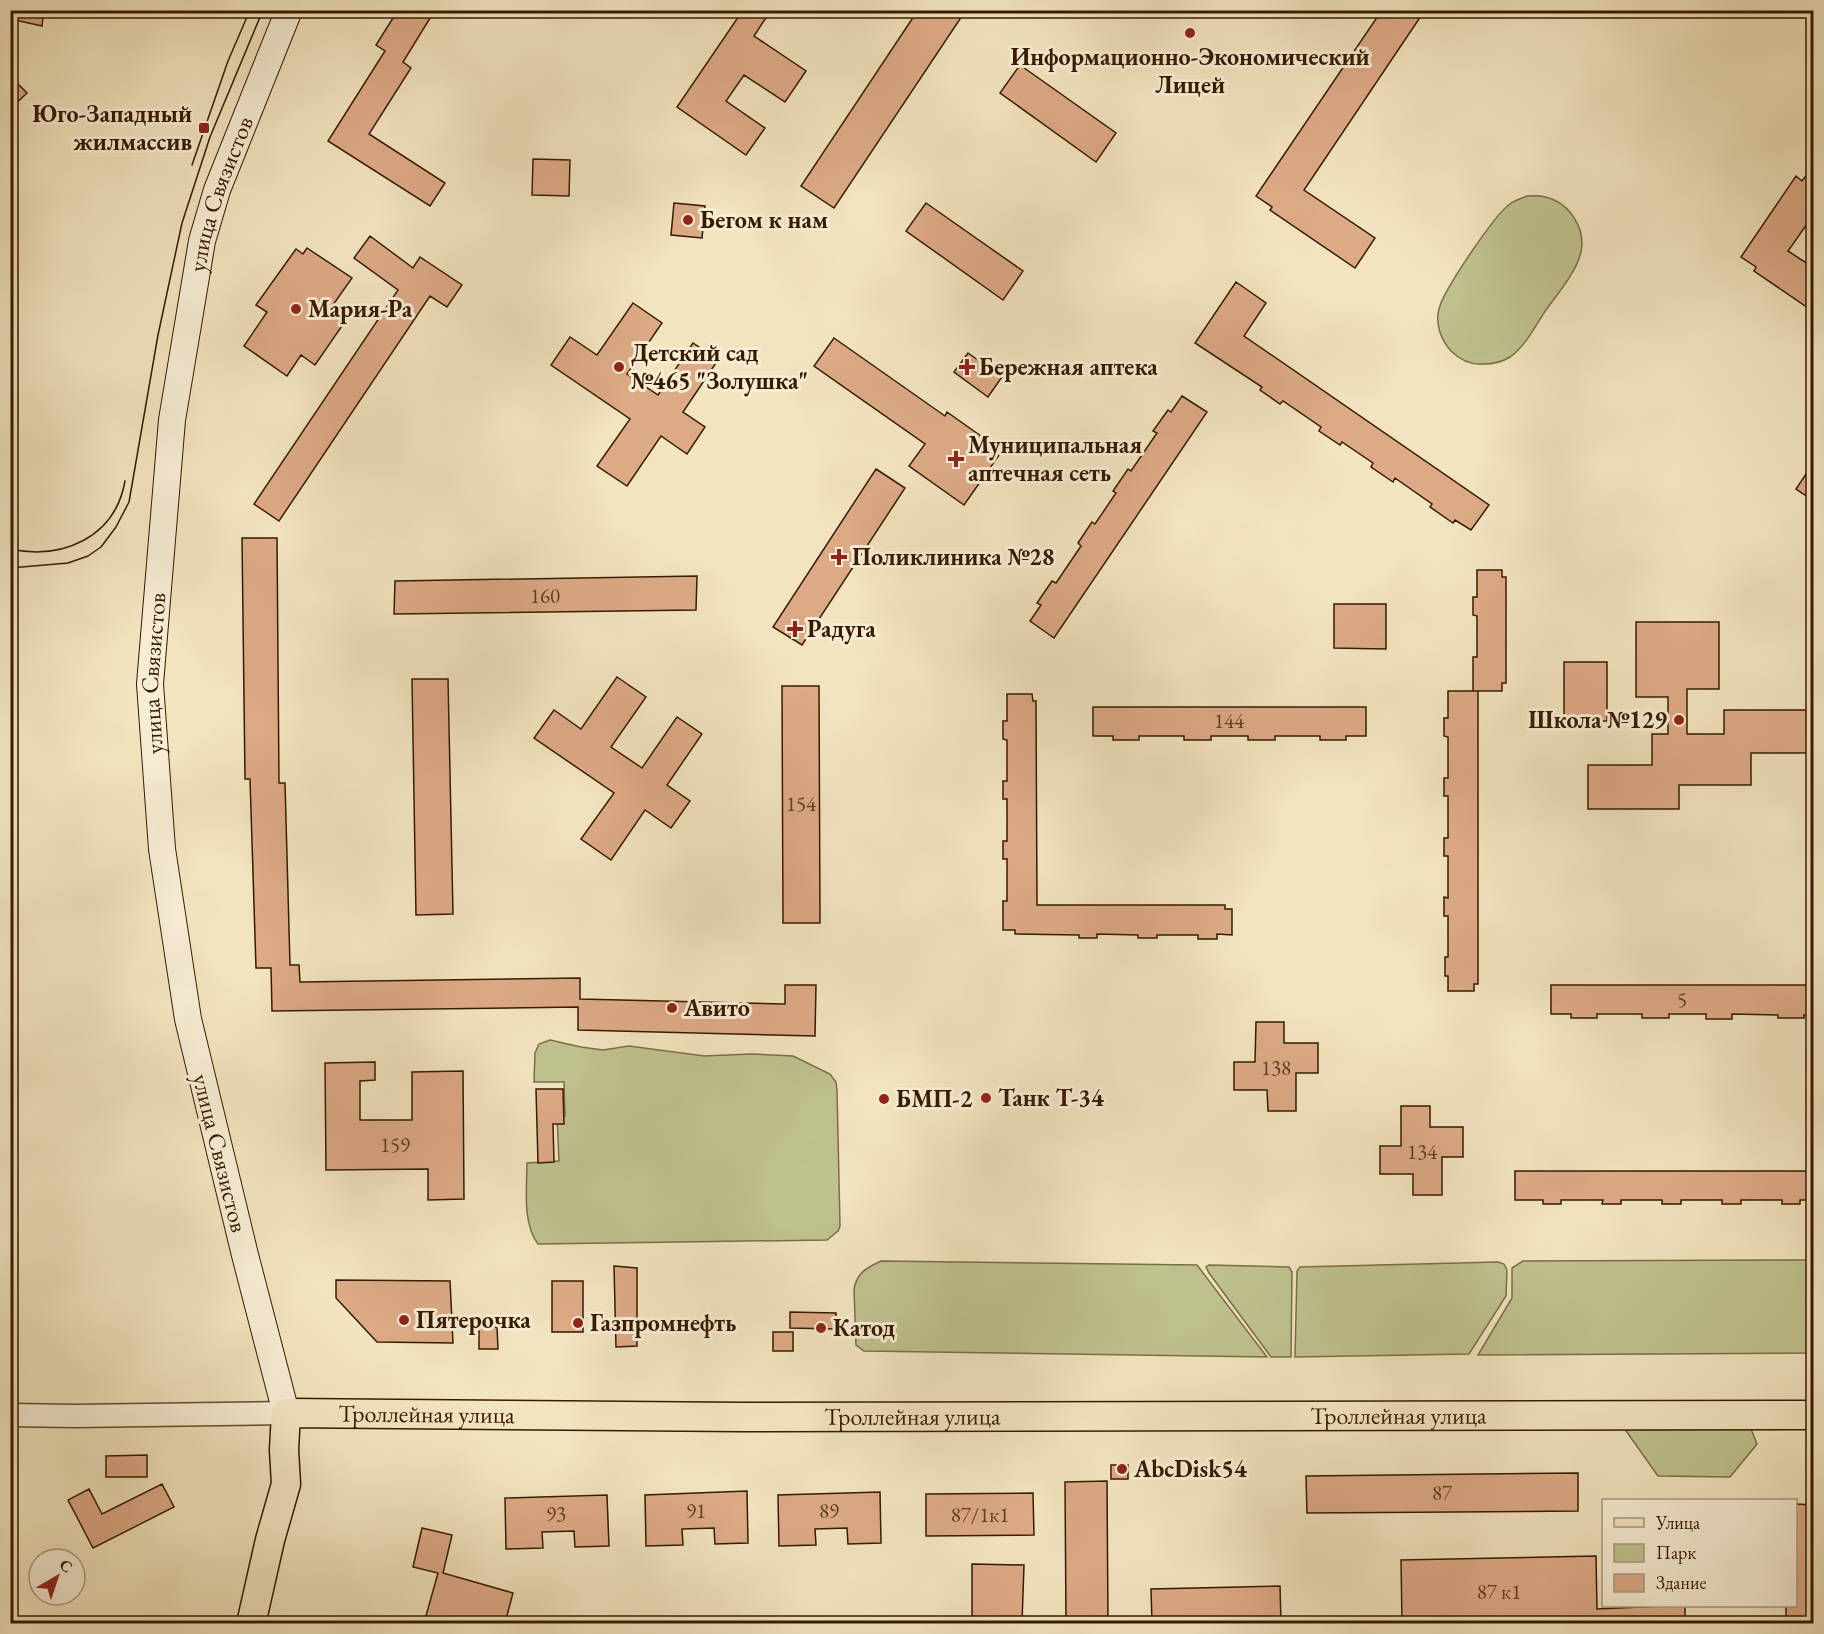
<svg xmlns="http://www.w3.org/2000/svg" width="1824" height="1634" viewBox="0 0 1824 1634" font-family="'EB Garamond',serif">
<style>
.green{fill:#bfc28f;stroke:#7a6e48;stroke-width:1.5}
.building{fill:#ddaa86;stroke:#361a00;stroke-width:1.5}
.lines{fill:none;stroke-linecap:round;stroke-linejoin:round}
.tertiary-casing{stroke:#654c30;stroke-width:25}
.secondary-casing{stroke:#361a00;stroke-width:28}
.primary-casing{stroke:#361a00;stroke-width:31}
.tertiary{stroke:#f7edd5;stroke-width:22}
.secondary{stroke:#f7edd5;stroke-width:26}
.primary{stroke:#f2e4bf;stroke-width:28}
.tram{stroke:#361a00;stroke-width:1.5}
.poi-dot{fill:#8f2418;stroke:#f7edd5;stroke-width:2}
.labels{text-anchor:middle;stroke-width:6;stroke-linejoin:round;paint-order:stroke}
.number-label{font-size:21px;fill:#603e22}
.poi-label{font-size:24px;font-weight:bold;fill:#361a00;stroke:#f7edd5;text-anchor:start}
.street-label{font-size:24px;fill:#361a00;stroke:#f7edd5}
</style>
<rect width="100%" height="100%" fill="#f2e4bf"/>
<filter id="stains"><feTurbulence type="fractalNoise" baseFrequency=".00333" numOctaves="4"/><feColorMatrix values="0 0 0 0 .2 0 0 0 0 .09 0 0 0 0 .02 0 0 0 .5 -.17"/></filter>
<radialGradient id="worn" r=".72"><stop offset=".6" stop-color="#630" stop-opacity="0"/><stop offset="1" stop-color="#630" stop-opacity=".3"/></radialGradient>
<path class="green" d="M1527 196C1532 196 1539 195 1545 197 1569 202 1586 228 1581 252 1576 273 1558 293 1546 310 1535 326 1525 347 1510 357 1502 362 1492 364 1484 364 1471 365 1460 360 1451 351 1441 340 1435 324 1439 309 1443 291 1495 214 1510 204 1515 200 1521 199 1527 196Z
M550 1040 581 1047 603 1050 629 1046 704 1056 751 1054 793 1056 830 1074 836 1082 837 1091 840 1226 838 1231 827 1240 538 1244C522 1223 527 1188 527 1163L559 1161 557 1117 565 1116 564 1082H534L535 1053 539 1044Z
M1813 1260V1353L1478 1355 1512 1298V1268L1523 1261Z
M881 1261 1197 1265 1267 1357 864 1351 856 1345 854 1289C857 1273 866 1268 881 1261Z
M1498 1262 1504 1264 1507 1270 1506 1296 1469 1354 1295 1357 1297 1271 1300 1267Z
M1209 1265 1289 1267 1292 1272 1291 1357H1271L1209 1273 1206 1267Z
M1624 1428 1751 1429 1757 1444 1730 1477 1658 1476Z"/>
<path class="building" d="M10 10H44L42 26 10 19Z
M398 10H435L403 62 411 68 369 134 445 183 430 206 328 141 385 51 376 45Z
M743 10H771L754 36 806 71 785 102 744 75 726 101 765 128 746 155 677 107Z
M918 10H966L834 208 801 186Z
M1382 10H1425L1304 190 1375 238 1355 268 1270 210 1272 207 1256 196Z
M1020 65 1116 133 1096 162 1000 93Z
M10 76 27 93 10 109Z
M533 159 570 160 569 196 532 195Z
M1814 165V214L1788 251 1814 268V312L1754 271 1756 267 1741 257 1796 176 1802 181Z
M674 203 705 206 702 238 671 235Z
M926 203 1023 271 1003 300 906 231Z
M370 236 413 268 420 257 462 285 447 307 430 296 279 521 254 504 398 290 354 258Z
M307 248 352 278 328 312 344 323 315 365 301 355 287 376 244 346 267 312 256 305 296 249 303 254Z
M1236 282 1266 303 1244 336 1489 505 1471 530 1455 520 1453 523 1430 507 1432 504 1395 478 1393 482 1371 467 1373 463 1342 442 1340 445 1319 431 1321 427 1283 401 1280 404 1260 390 1262 387 1195 343Z
M633 303 662 323 627 374 658 395 693 343 718 360 683 412 705 427 687 454 661 436 627 486 597 466 630 419 551 365 570 337 597 355Z
M834 338 945 416 947 412 1002 451 964 505 909 466 925 444 814 366Z
M968 353 1002 377 988 397 954 372Z
M1182 396 1207 412 1054 638 1030 621 1041 605 1037 603 1052 581 1056 583 1081 546 1078 543 1092 522 1095 524 1116 493 1113 491 1128 469 1131 471 1157 433 1153 431 1168 410 1171 412Z
M1814 462V501L1796 489Z
M876 469 905 488 802 645 773 627Z
M242 538H277L279 783H285L290 965H299L300 982 580 978V999L785 1004V985H816L815 1036 578 1030V1007L272 1011 271 968H256L250 779H245Z
M1477 570H1502V577H1506V683H1502V691H1473V657H1477V616L1473 615V597H1477Z
M697 576 696 610 394 614 395 581Z
M1334 604H1386V649L1334 648Z
M1636 622H1719V689H1687V734H1724V710H1814V753H1751V785H1679V809H1588V765H1652V734H1668V697H1636Z
M1564 662H1607V721H1564Z
M617 677 646 697 611 747 642 768 677 717 702 734 667 785 690 801 671 828 645 810 611 860 581 839 614 793 534 738 554 710 581 729Z
M412 679H448L453 914 416 915Z
M782 686H819L820 923H783Z
M1448 691H1478V984H1474V991H1448V976H1445V957H1448V916H1444V897L1448 898V856H1444V838H1448V796H1444V778H1448V737L1444 736V718H1448Z
M1007 694H1032L1033 701H1036L1037 905H1225V909H1232V935L1217 934V939H1198V935H1157V938H1138V935L1097 934V938H1079V935L1015 934V930H1003V901H1007V859H1003V841H1007V799H1003V781H1007V740L1003 739V721H1007Z
M1093 707H1366V736H1346V740H1320V736H1275V740H1248V736H1211V740H1184V736H1139V740H1113V736H1093Z
M1551 985H1814V1015H1804V1018H1778V1015L1732 1014V1019H1706V1014H1669V1018H1642V1014H1597V1018H1571V1014H1551Z
M1256 1022H1284V1043H1318V1073H1296V1111H1268L1267 1090H1234V1062H1255Z
M375 1062V1080L360 1081V1120H412V1072L463 1071 464 1199 428 1200V1169L326 1170 325 1063Z
M536 1089H563L564 1124H553L554 1162 538 1163Z
M1401 1106H1430V1127H1463V1157H1442V1195H1413V1174H1380V1146H1401Z
M1515 1171H1808V1175H1814V1200H1800V1204H1782V1200H1741V1204H1722V1200H1681V1204H1662V1200H1621V1204H1602L1603 1200H1561V1204H1543V1200H1515Z
M614 1266 637 1268V1346L616 1347Z
M336 1280 450 1281 453 1343 377 1342 336 1298Z
M552 1281H583V1332H552Z
M790 1312 836 1313V1329L790 1328Z
M479 1327H497L498 1349H479Z
M773 1332H793V1351H773Z
M147 1455V1477H106V1456Z
M1111 1465H1128V1479H1111Z
M1578 1473V1511L1307 1513 1306 1476Z
M1107 1481 1108 1623H1066L1065 1482Z
M162 1484 174 1507 93 1548 68 1500 89 1489 102 1514Z
M747 1491 748 1543 715 1544 714 1528 682 1529 683 1545 646 1546 645 1495Z
M880 1492 881 1543 848 1544 847 1528 815 1529 816 1545 779 1546 778 1495Z
M1033 1493 1034 1535 926 1536V1494Z
M607 1495 609 1546 575 1547 574 1531 542 1532 543 1548 506 1549 505 1498Z
M1796 1504 1814 1505V1623H1786V1605H1796Z
M422 1528 452 1535 443 1573 513 1593 505 1623H424L438 1573 413 1567Z
M1596 1556 1597 1609 1685 1605V1623H1402L1401 1560Z
M972 1564 1024 1565 1022 1623H972Z
M1280 1586 1281 1623H1152L1151 1589Z"/>
<g class="lines">
<defs>
<path id="tertiary" d="M10 1415 75 1416 286 1413"/>
<g id="secondary">
<path id="s1" d="M286 1413 245 1255 188 1019 162 849 150 684 172 420 202 241 217 190 289 10"/>
</g>
<g id="primary">
<path id="s2" d="M251 1624 270 1540 286 1484 284 1450 286 1413 740 1417 1814 1415"/>
</g>
</defs>
<use href="#tertiary" class="tertiary-casing"/>
<use href="#secondary" class="secondary-casing"/>
<use href="#primary" class="primary-casing"/>
<use href="#tertiary" class="tertiary"/>
<use href="#secondary" class="secondary"/>
<use href="#primary" class="primary"/>
<path class="tram" d="M192 165 228 61 250 10
M10 549C62 560 115 538 125 481
M10 568 68 563 88 556 101 547 116 527 129 502 158 335 182 223 210 137 263 10"/>
</g>
<g class="poi-dot">
<circle cx="1190" cy="33" r="6"/>
<rect x="198" y="122" width="12" height="12" rx="3"/>
<circle cx="688" cy="220" r="6"/>
<circle cx="296" cy="309" r="6"/>
<circle cx="619" cy="367" r="6"/>
<path d="M964 358h6v6h6v6h-6v6h-6v-6h-6v-6h6z"/>
<path d="M953 450h6v6h6v6h-6v6h-6v-6h-6v-6h6z"/>
<path d="M836 548h6v6h6v6h-6v6h-6v-6h-6v-6h6z"/>
<path d="M792 620h6v6h6v6h-6v6h-6v-6h-6v-6h6z"/>
<circle cx="1679" cy="720" r="6"/>
<circle cx="672" cy="1008" r="6"/>
<circle cx="986" cy="1098" r="6"/>
<circle cx="884" cy="1099" r="6"/>
<circle cx="404" cy="1320" r="6"/>
<circle cx="578" cy="1323" r="6"/>
<circle cx="821" cy="1328" r="6"/>
<circle cx="1122" cy="1469" r="6"/>
</g>
<g class="labels">
<g class="number-label">
<text x="545" y="603">160</text>
<text x="1229" y="728">144</text>
<text x="801" y="811">154</text>
<text x="1682" y="1007">5</text>
<text x="1276" y="1075">138</text>
<text x="395" y="1152">159</text>
<text x="1422" y="1159">134</text>
<text x="1442" y="1500">87</text>
<text x="696" y="1518">91</text>
<text x="829" y="1518">89</text>
<text x="556" y="1521">93</text>
<text x="980" y="1522">87/1к1</text>
<text x="1499" y="1599">87 к1</text>
</g>
<g class="poi-label">
<text x="1190" y="65" text-anchor="middle">Информационно-Экономический<tspan x="1190" dy="28">Лицей</tspan></text>
<text x="192" y="122" text-anchor="end">Юго-Западный<tspan x="192" dy="28">жилмассив</tspan></text>
<text x="700" y="228">Бегом к нам</text>
<text x="308" y="317">Мария-Ра</text>
<text x="631" y="361">Детский сад<tspan x="631" dy="28">№465 "Золушка"</tspan></text>
<text x="979" y="375">Бережная аптека</text>
<text x="968" y="453">Муниципальная<tspan x="968" dy="28">аптечная сеть</tspan></text>
<text x="852" y="565">Поликлиника №28</text>
<text x="807" y="637">Радуга</text>
<text x="1667" y="728" text-anchor="end">Школа №129</text>
<text x="684" y="1016">Авито</text>
<text x="998" y="1106">Танк Т-34</text>
<text x="896" y="1107">БМП-2</text>
<text x="416" y="1328">Пятерочка</text>
<text x="590" y="1331">Газпромнефть</text>
<text x="833" y="1336">Катод</text>
<text x="1134" y="1477">AbcDisk54</text>
</g>
<g class="street-label">
<text dy="8" stroke="none"><textPath href="#s1" startOffset="1240">улица Связистов</textPath></text>
<text dy="8" stroke="none"><textPath href="#s1" startOffset="754">улица Связистов</textPath></text>
<text transform="translate(220 1153) rotate(76)" y="8">улица Связистов</text>
<text dy="8" stroke="none"><textPath href="#s2" startOffset="356">Троллейная улица</textPath></text>
<text dy="8" stroke="none"><textPath href="#s2" startOffset="842">Троллейная улица</textPath></text>
<text dy="8" stroke="none"><textPath href="#s2" startOffset="1328">Троллейная улица</textPath></text>
</g>
</g>
<rect width="1824" height="1634" fill="none" stroke="#f2e4bf" stroke-width="36"/>
<rect x="12" y="12" width="1800" height="1610" fill="none" stroke="#361a00" stroke-width="3"/>
<rect x="18" y="18" width="1788" height="1598" fill="none" stroke="#361a00" stroke-width="1.5"/>
<rect x="1602" y="1499" width="195" height="108" fill="#f7edd5" stroke="#aa9980" stroke-width="1.5"/>
<rect x="1614" y="1518" width="30" height="9" fill="#f2e4bf" stroke="#aa9980" stroke-width="1.5"/>
<text x="1656" y="1529" font-size="18" fill="#361a00">Улица</text>
<rect x="1614" y="1544" width="30" height="18" fill="#bfc28f" stroke="#aa9980" stroke-width="1.5"/>
<text x="1656" y="1559" font-size="18" fill="#361a00">Парк</text>
<rect x="1614" y="1574" width="30" height="18" fill="#ddaa86" stroke="#aa9980" stroke-width="1.5"/>
<text x="1656" y="1589" font-size="18" fill="#361a00">Здание</text>
<g transform="translate(57 1577) rotate(39)"><circle r="28" fill="#f7edd5" stroke="#aa9980" stroke-width="1.5"/>
<path d="M0-4.5L10 22L0 15L-10 22Z" fill="#8f2418"/>
<text y="-9" font-size="16" font-weight="bold" text-anchor="middle" fill="#361a00">С</text>
</g>
<rect width="100%" height="100%" filter="url(#stains)"/>
<rect width="100%" height="100%" fill="url(#worn)"/>
</svg>
